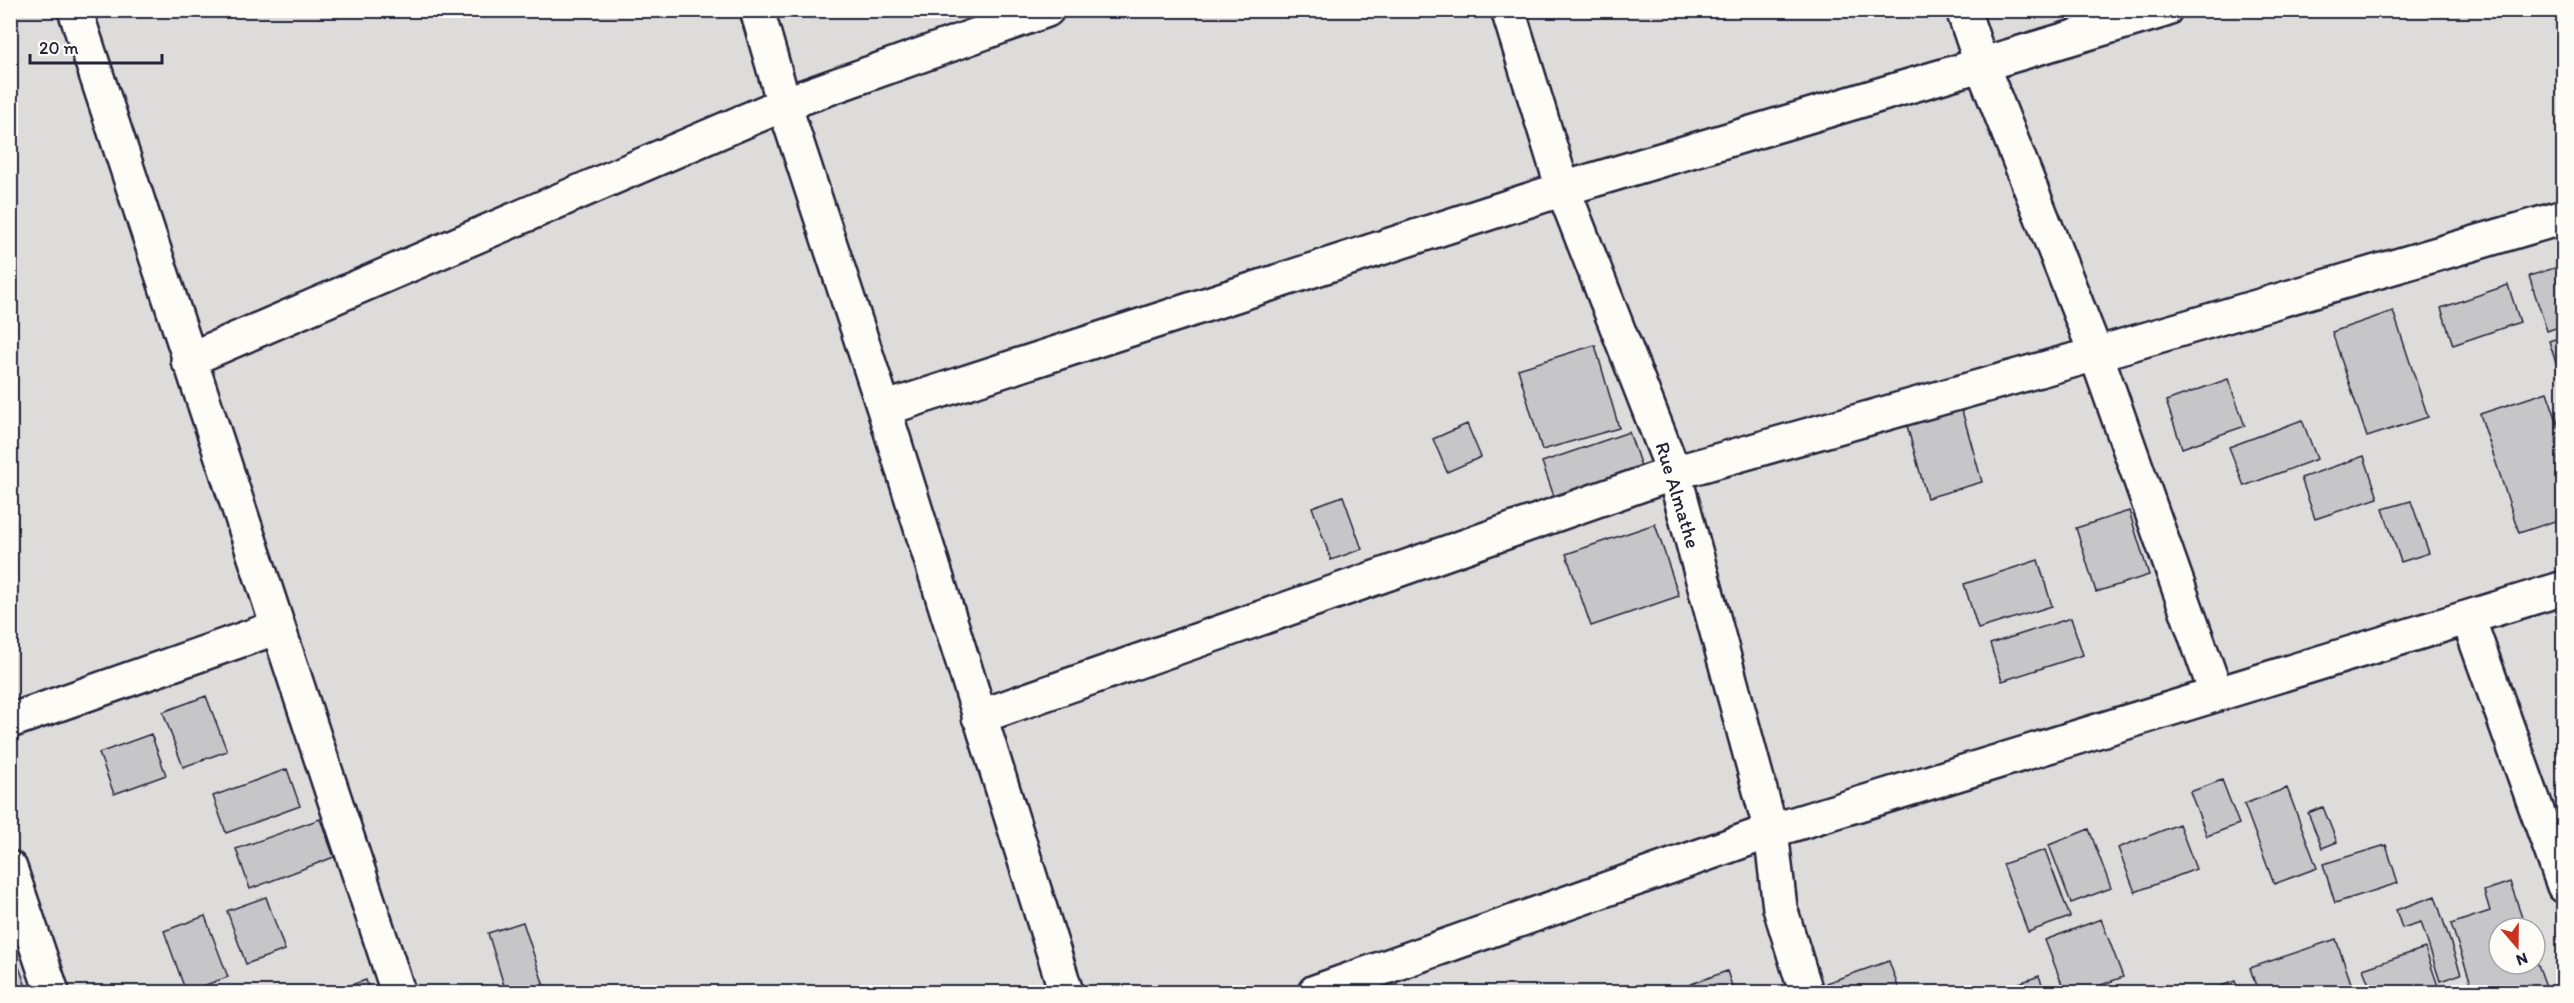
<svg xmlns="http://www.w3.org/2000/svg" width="2574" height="1003" viewBox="0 0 2574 1003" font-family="Itim,sans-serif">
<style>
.green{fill:#dddcdb;stroke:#807f8b;stroke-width:1.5;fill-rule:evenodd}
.building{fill:#c6c6c8;stroke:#22223b;stroke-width:1.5}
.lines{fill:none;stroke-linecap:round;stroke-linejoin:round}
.minor-casing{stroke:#22223b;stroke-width:38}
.minor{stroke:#fdfcf7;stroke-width:33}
.labels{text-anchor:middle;stroke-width:4.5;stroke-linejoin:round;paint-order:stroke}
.street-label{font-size:20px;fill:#22223b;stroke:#fdfcf7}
</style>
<rect width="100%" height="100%" fill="#fdfcf7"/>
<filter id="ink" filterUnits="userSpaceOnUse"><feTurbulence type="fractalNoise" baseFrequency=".0167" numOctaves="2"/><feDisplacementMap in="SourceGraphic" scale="12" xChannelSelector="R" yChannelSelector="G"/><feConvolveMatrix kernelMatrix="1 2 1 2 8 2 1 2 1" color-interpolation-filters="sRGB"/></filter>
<g filter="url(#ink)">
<path class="green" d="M10 11H2563V992H11ZM2499 928H2535V964H2499Z"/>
<path class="building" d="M2564 265V325L2547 331 2529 276Z
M2508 285 2520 322 2453 345 2441 308Z
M2393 311 2428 417 2367 437 2332 332Z
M2564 336V384H2563L2549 341Z
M1595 345 1619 428 1542 450 1518 369Z
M2228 379 2245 426 2182 448 2166 401Z
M2547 392 2564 441V518L2519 533 2480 414Z
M1961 407 1982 482 1927 498 1906 422Z
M2302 420 2317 459 2244 486 2229 447Z
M1467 424 1481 457 1447 472 1433 439Z
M1629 432 1643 472 1556 502 1542 462Z
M2364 456 2378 498 2315 519 2301 478Z
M1343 496 1362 549 1331 560 1312 507Z
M2411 501 2429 553 2401 562 2383 509Z
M2129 511 2149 575 2096 592 2076 528Z
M1655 524 1679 596 1591 626 1566 554Z
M2038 560 2052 606 1978 629 1964 584Z
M2071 618 2083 655 2002 681 1990 644Z
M206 696 227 751 183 767 163 712Z
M151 734 166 775 114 794 99 753Z
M287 769 300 806 226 833 213 796Z
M2222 780 2239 824 2207 836 2190 792Z
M2287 788 2317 868 2274 884 2244 804Z
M2323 807 2337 842 2322 848 2308 813Z
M320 819 334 857 250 889 236 849Z
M2179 824 2196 869 2135 892 2118 848Z
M2089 829 2111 888 2071 903 2049 845Z
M2386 845 2398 883 2335 903 2323 864Z
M2045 850 2070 917 2028 932 2003 864Z
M2510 882 2526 928H2499V964H2535V956L2548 992H2474L2451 924 2490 911 2484 891Z
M2435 896 2461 974 2440 981 2421 922 2402 928 2396 910Z
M266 897 285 950 246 964 227 911Z
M205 916 228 977 186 992 164 931Z
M2101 919 2123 977 2082 992H2065L2045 940Z
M20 920 30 943 10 950V924Z
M523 922 546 992H506L488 933Z
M2336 939 2354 992H2258L2250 968Z
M2425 948 2440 992H2372L2363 969Z
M1889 961 1900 992H1830L1826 983Z
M19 967 28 992H10V970Z
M1727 971 1734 992H1669Z
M2039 976 2045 992H1994Z
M366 980 370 992H330Z
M2235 981 2239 992H2204Z"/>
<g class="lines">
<defs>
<path id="minor" d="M75 10 398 992
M757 10 784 104 884 409 1066 992
M1508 10 1563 189 1674 473 1771 831 1780 908 1806 992
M1963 10 1981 63 2096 354 2216 693
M188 360 784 104 1047 10
M884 409 1563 189 2165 10
M2468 618 2564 886
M979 717 1674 473 2096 354 2564 217
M10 721 278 627
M10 868 52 992
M1315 992 1771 831 2564 588"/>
</defs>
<use href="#minor" class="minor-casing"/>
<use href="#minor" class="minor"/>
</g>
</g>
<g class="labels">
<g class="street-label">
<text transform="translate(1678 495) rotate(73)" y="7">Rue Almathe</text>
</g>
</g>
<rect width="2574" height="1003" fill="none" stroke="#fdfcf7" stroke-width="36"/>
<rect x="18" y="18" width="2538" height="967" fill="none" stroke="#22223b" stroke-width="2" filter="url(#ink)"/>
<g transform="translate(2517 946) rotate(160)"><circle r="28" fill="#fdfcf7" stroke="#a5a5ac" stroke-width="1.5"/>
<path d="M0-4.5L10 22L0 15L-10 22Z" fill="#c8321e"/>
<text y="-9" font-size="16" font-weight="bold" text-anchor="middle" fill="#22223b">N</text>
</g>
<path d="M30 54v9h132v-9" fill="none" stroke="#22223b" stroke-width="3"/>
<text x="39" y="54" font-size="18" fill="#22223b" stroke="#fdfcf7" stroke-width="4.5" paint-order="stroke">20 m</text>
</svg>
